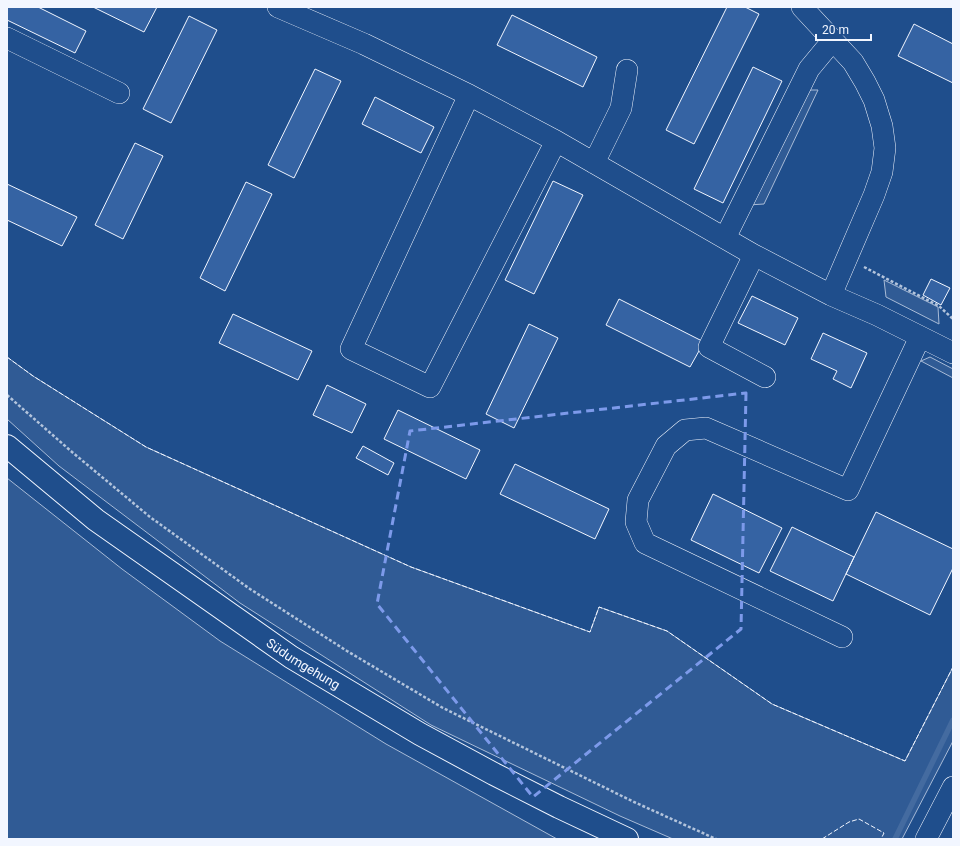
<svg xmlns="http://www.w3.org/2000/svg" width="960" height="846" viewBox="0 0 960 846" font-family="Roboto,sans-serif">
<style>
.built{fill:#305b95;stroke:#a8bbd7}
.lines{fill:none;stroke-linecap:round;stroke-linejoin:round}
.stream{stroke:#446ba0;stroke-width:5.5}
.building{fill:#3563a3;stroke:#f2f6ff}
.minor-casing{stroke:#f2f6ff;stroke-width:22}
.major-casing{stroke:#f2f6ff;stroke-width:24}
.path{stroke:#b3c4dc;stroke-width:2.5;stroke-dasharray:3 2;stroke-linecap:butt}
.minor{stroke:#1f4e8c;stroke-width:21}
.major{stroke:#1f4e8c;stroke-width:22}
.fence{stroke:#f2f6ff;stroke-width:1;stroke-dasharray:5 2;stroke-linecap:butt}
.marked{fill:none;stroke:#7d9aea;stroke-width:3;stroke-dasharray:8 5;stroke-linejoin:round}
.labels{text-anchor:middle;stroke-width:3;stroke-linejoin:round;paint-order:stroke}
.street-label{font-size:13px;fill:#f2f6ff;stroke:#1f4e8c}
</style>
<rect width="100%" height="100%" fill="#1f4e8c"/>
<path class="built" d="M804 90H818L764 204 748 205Z
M884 280 938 307 939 324 886 297Z
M7 357 33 376 146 447 411 567 590 632 599 607 667 631 772 704 905 761 953 667V741L902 839H673L620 816 431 725 240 603 59 466 7 419Z
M930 357 953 369V378L921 361Z
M7 478 122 569 220 641 386 744 557 839H7Z"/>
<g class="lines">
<path class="stream" d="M895 839 953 720"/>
</g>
<path class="building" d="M7 7H38L86 31 75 53 7 20Z
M93 7H157L144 32Z
M727 7H745L759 14 694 144 666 130Z
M512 15 597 57 583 87 497 45Z
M189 16 217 30 171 123 143 109Z
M914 24 953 44V83L898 56Z
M753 67 782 81 723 203 694 189Z
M315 69 341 81 294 178 268 165Z
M375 97 434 127 421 153 362 124Z
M135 143 163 156 123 239 95 225Z
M553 181 583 195 534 294 505 280Z
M246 182 272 194 225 291 200 278Z
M7 184 77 217 62 246 7 220Z
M931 279 950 288 941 305 923 295Z
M752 296 798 318 785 345 738 323Z
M619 299 704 342 690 367 606 325Z
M233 314 312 351 298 380 219 343Z
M529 324 558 338 514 428 486 414Z
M823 333 867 353 851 388 833 379 837 371 811 359Z
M327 385 366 404 352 433 313 415Z
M398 410 480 450 466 479 384 439Z
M363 446 394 463 388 475 356 458Z
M515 464 609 509 595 539 500 494Z
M713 494 782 528 759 573 691 540Z
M876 512 953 549V568L930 615 846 574Z
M792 527 854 557 833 601 770 571Z"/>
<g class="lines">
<defs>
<path id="minor" d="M278 7 364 44 469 95 556 141 754 255 831 295 877 315 953 353
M802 7 853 62 865 82 874 100 882 126 885 148 882 172 874 195 831 295
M7 38 119 93
M469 95 351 349 430 387 556 141
M594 163 621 108 627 70
M725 238 809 69 833 40
M754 255 709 347 765 377
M842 637 645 543 636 522 638 500 666 446 685 430 706 428 848 490 920 337
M926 839 953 787"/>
<g id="major">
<path id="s1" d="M7 446 96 520 291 657 420 734 494 774 559 807 627 839"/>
</g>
</defs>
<use href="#minor" class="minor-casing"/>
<use href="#major" class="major-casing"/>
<path class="path" d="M864 267 939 306 953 319
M7 395 72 452 150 517 250 589 347 651 443 708 634 802 716 839"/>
<use href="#minor" class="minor"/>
<use href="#major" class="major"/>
<path class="fence" d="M7 357 33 376 146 447 411 567 590 632 599 607 667 631 772 704 905 761 953 667
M822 839 849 822 859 819 884 833 881 839"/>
</g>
<path class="marked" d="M746 393 741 629 533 797 377 604 410 431Z"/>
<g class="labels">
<g class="street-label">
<text dy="5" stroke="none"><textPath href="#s1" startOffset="368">Südumgehung</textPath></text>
</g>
</g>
<rect width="960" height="846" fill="none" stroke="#f2f6ff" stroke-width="16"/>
<path d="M816 34v6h55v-6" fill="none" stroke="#f2f6ff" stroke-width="2"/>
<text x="822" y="34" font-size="12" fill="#f2f6ff" stroke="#1f4e8c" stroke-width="3" paint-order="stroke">20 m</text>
</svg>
